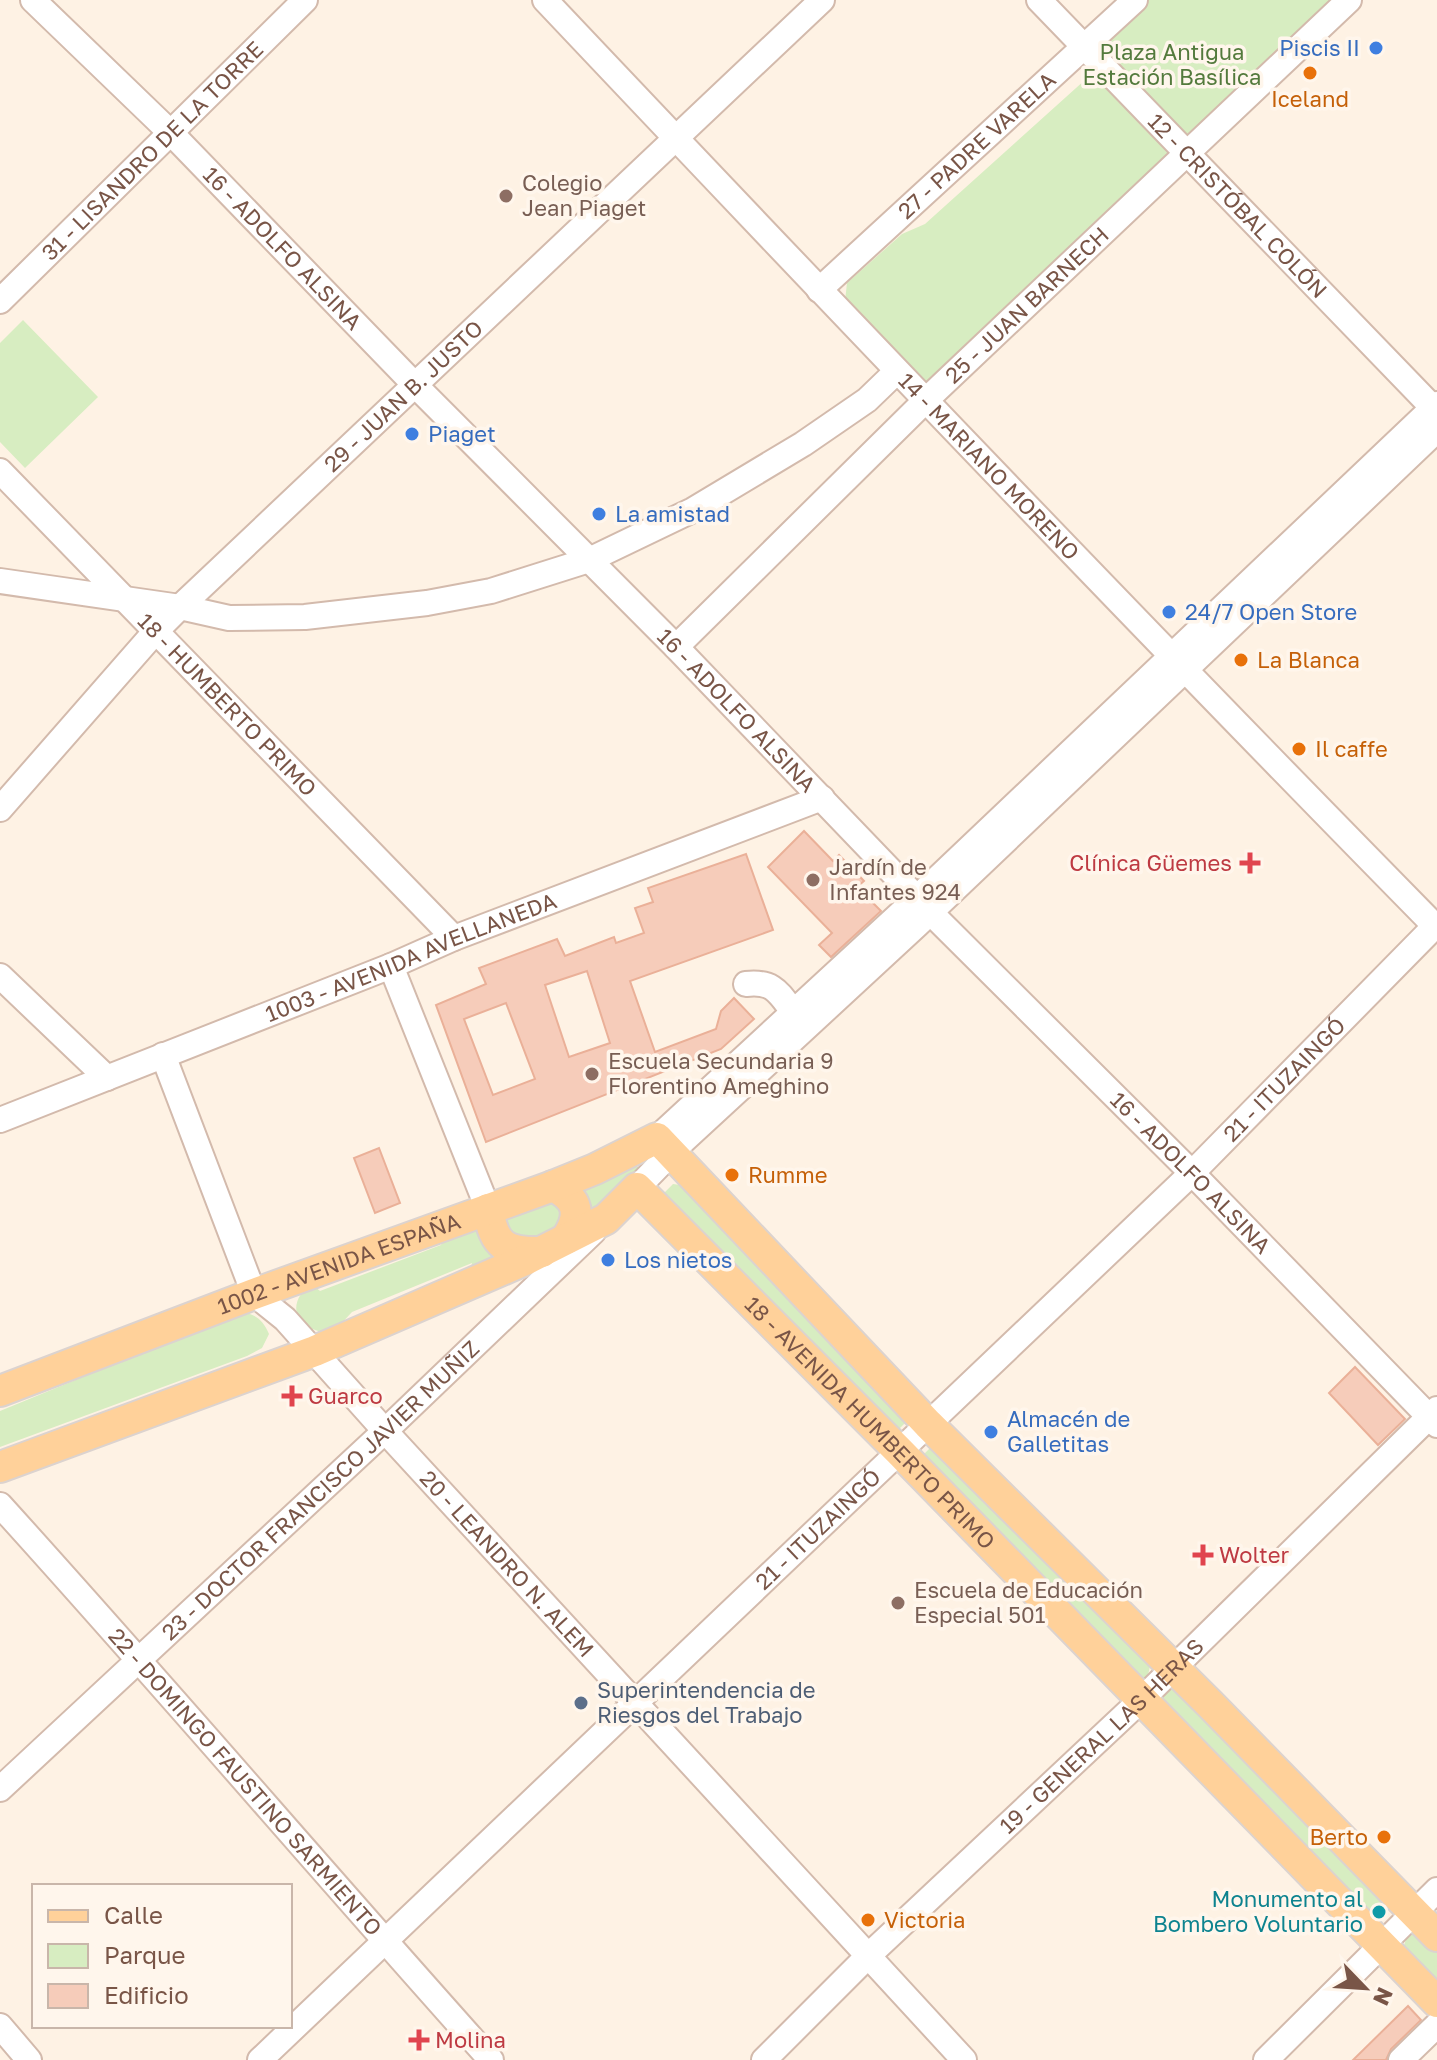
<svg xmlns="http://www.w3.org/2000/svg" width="1437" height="2060" viewBox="0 0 1437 2060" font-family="'Golos Text',sans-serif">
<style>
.green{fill:#d7edc1}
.building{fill:#f6ccba;stroke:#eab098;stroke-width:2;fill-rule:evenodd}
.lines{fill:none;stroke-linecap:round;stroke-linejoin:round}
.minor-casing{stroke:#d3baac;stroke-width:28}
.major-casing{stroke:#dcd3cf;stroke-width:34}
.minor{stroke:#fff;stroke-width:24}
.major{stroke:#ffd19a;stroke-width:30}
.shop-dot{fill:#3f7fe0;stroke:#fff6ec;stroke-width:3}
.food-dot{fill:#e8710a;stroke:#fff6ec;stroke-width:3}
.education-dot{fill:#8d6e63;stroke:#fff6ec;stroke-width:3}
.health-dot{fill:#e0444e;stroke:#fff6ec;stroke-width:3}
.service-dot{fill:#5c6f8a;stroke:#fff6ec;stroke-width:3}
.culture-dot{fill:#0f9aa8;stroke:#fff6ec;stroke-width:3}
.labels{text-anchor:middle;stroke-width:7;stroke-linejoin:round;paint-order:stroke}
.shop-label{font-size:22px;fill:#366cbe;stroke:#fff6ec;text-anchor:start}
.park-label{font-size:22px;fill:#537a3c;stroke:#fff6ec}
.food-label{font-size:22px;fill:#c56008;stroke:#fff6ec;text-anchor:start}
.street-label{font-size:22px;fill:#795547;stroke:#fff6ec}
.education-label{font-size:22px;fill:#785e54;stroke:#fff6ec;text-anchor:start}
.health-label{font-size:22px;fill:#be3a42;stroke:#fff6ec;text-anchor:start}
.service-label{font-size:22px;fill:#4e5e75;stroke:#fff6ec;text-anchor:start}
.culture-label{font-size:22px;fill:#0d838f;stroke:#fff6ec;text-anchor:end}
</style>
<rect width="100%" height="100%" fill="#fef2e4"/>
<path class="green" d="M1146 0H1333L931 380 920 383 845 301 847 283 902 234 925 224 1086 79 1098 46Z
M23 320 98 397 25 468 0 442V343Z
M634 1167H639L641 1170 584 1218 573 1187Z
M673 1184 680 1185 902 1408 906 1422 896 1432 663 1194Z
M553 1193 564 1217 541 1239 507 1237 502 1212Z
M475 1220 511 1259 469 1276 472 1263 352 1312 339 1326 325 1333C319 1331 310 1329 305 1325 289 1312 297 1293 312 1284L320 1291 441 1245 448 1228Z
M241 1312C256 1314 263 1320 269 1334L262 1348 247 1356 0 1447V1411Z
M932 1446 1151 1662 1148 1675 1142 1680 922 1456Z
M1171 1688 1178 1689 1390 1904 1386 1918 1373 1922 1161 1698Z
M1413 1934 1420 1935 1437 1952V1989L1402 1952 1406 1939Z"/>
<path class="building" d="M804 831 833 861 839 855 864 881 857 887 881 911 831 957 819 945 832 933 768 867Z
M746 854 773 930 630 981 655 1052 716 1029 721 1011 734 998 754 1019 721 1049 486 1142 436 1005 486 984 479 968 557 939 565 956 614 937 616 943 644 933 635 908 653 902 648 888ZM587 971 610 1043 569 1057 545 985ZM506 1003 535 1079 493 1095 464 1019Z
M379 1148 400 1203 375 1213 354 1158Z
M1355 1367 1405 1419 1378 1445 1329 1393Z
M1408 2006 1421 2020 1391 2049 1386 2060H1353Z"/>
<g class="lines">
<defs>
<g id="minor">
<path id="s1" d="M33 0 172 134 415 385 676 647 938 920 1192 1173 1437 1425"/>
<path id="s2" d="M545 0C840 312 1136 622 1437 928"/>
<path id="s3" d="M1039 0 1437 412"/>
<path id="s4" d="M819 290 1135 0"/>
<path id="s5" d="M0 301 305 0"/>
<path id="s6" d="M0 471 454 938"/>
<path d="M0 581 180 607 229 618 305 617 427 603 491 591 589 560 693 510 803 444 867 400 896 372"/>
<path id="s7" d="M676 647 924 402 1349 0"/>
<path id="s8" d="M0 809 155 632 180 607 822 0"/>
<path d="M391 966 488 1209"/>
<path d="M0 976 107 1078"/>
<path d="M746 984C774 981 778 992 794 1013"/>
<path id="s9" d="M163 1055 254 1294 285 1319 385 1431 964 2060"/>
<path id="s10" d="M0 1120 391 966 454 938 822 798"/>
<path d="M657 1138 903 911 1437 404"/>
<path d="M637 1188 681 1143 917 925 1437 430"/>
<path id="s11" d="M0 1505C166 1688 326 1876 491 2060"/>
<path id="s12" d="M0 1789 385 1431 593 1232"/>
<path d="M0 2026 29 2060"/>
<path id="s13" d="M260 2060 1192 1173 1437 924"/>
<path id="s14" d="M764 2060 868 1956 1141 1700 1437 1409"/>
<path d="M1266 2060 1437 1890"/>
<path d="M1401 2060 1437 2025"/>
</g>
<g id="major">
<path d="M553 1186C579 1199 582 1215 566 1239"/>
<path d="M488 1209C494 1247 506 1253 542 1252"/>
<path id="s15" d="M0 1391 254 1294 553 1186 595 1169 657 1138 928 1424 1211 1705 1437 1936"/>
<path id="s16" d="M0 1467 315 1351 525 1260 606 1219 637 1188 899 1451 1437 2002"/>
</g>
</defs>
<use href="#minor" class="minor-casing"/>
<use href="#major" class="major-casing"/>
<use href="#minor" class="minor"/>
<use href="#major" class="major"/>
</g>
<g class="shop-dot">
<circle cx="1376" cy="48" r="8"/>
<circle cx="412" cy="434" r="8"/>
<circle cx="599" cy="514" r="8"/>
<circle cx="1169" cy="612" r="8"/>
<circle cx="608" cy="1260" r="8"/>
<circle cx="991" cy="1432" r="8"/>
</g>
<g class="food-dot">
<circle cx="1310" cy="73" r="8"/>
<circle cx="1241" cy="660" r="8"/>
<circle cx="1299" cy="749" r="8"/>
<circle cx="732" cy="1175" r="8"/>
<circle cx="1384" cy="1837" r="8"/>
<circle cx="868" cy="1920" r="8"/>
</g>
<g class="education-dot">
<circle cx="506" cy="196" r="8"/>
<circle cx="813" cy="880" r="8"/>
<circle cx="592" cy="1074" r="8"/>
<circle cx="898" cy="1603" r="8"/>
</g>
<g class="health-dot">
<path d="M1246 851h8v8h8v8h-8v8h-8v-8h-8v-8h8z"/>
<path d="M288 1384h8v8h8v8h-8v8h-8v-8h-8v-8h8z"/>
<path d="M1199 1543h8v8h8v8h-8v8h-8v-8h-8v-8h8z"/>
<path d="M415 2028h8v8h8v8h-8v8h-8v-8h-8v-8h8z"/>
</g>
<circle class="service-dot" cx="581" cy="1703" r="8"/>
<circle class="culture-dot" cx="1379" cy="1912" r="8"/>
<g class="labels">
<g class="shop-label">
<text x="1360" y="56" text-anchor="end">Piscis II</text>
<text x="428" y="442">Piaget</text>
<text x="615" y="522">La amistad</text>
<text x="1185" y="620">24/7 Open Store</text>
<text x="624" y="1268">Los nietos</text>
<text x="1007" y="1427">Almacén de<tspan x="1007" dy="25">Galletitas</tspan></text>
</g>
<g class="park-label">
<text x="1172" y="60">Plaza Antigua<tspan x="1172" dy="25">Estación Basílica</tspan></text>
</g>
<g class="food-label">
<text x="1310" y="107" text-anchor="middle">Iceland</text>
<text x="1257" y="668">La Blanca</text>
<text x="1315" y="757">Il caffe</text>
<text x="748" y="1183">Rumme</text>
<text x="1368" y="1845" text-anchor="end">Berto</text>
<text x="884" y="1928">Victoria</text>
</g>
<g class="street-label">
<text dy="8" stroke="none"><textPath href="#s4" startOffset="214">27 - PADRE VARELA</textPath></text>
<text dy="8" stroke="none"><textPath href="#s5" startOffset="214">31 - LISANDRO DE LA TORRE</textPath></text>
<text dy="8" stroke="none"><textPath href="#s3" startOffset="286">12 - CRISTÓBAL COLÓN</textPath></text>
<text dy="8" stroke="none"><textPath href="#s1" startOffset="352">16 - ADOLFO ALSINA</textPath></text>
<text dy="8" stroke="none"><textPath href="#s7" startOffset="490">25 - JUAN BARNECH</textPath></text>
<text dy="8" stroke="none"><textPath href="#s8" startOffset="578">29 - JUAN B. JUSTO</textPath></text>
<text dy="8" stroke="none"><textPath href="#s2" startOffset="644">14 - MARIANO MORENO</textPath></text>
<text dy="8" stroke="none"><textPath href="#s6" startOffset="326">18 - HUMBERTO PRIMO</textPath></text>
<text dy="8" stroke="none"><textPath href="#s1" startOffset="1000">16 - ADOLFO ALSINA</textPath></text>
<text dy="8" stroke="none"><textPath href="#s10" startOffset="442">1003 - AVENIDA AVELLANEDA</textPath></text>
<text dy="8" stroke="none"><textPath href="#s13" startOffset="1418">21 - ITUZAINGÓ</textPath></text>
<text dy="8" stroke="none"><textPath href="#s1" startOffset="1648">16 - ADOLFO ALSINA</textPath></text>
<text dy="8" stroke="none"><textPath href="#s15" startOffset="362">1002 - AVENIDA ESPAÑA</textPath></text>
<text dy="8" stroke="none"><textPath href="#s16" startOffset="1030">18 - AVENIDA HUMBERTO PRIMO</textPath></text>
<text dy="8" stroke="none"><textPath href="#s12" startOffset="438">23 - DOCTOR FRANCISCO JAVIER MUÑIZ</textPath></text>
<text dy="8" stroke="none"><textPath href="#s13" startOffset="770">21 - ITUZAINGÓ</textPath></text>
<text dy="8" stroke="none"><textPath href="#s9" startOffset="626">20 - LEANDRO N. ALEM</textPath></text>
<text dy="8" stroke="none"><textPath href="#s14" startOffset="468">19 - GENERAL LAS HERAS</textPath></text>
<text dy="8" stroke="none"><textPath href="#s11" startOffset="370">22 - DOMINGO FAUSTINO SARMIENTO</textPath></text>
</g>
<g class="education-label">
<text x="522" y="191">Colegio<tspan x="522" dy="25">Jean Piaget</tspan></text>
<text x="829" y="875">Jardín de<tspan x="829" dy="25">Infantes 924</tspan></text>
<text x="608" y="1069">Escuela Secundaria 9<tspan x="608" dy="25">Florentino Ameghino</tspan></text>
<text x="914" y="1598">Escuela de Educación<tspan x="914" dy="25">Especial 501</tspan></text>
</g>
<g class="health-label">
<text x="1232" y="871" text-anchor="end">Clínica Güemes</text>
<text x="308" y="1404">Guarco</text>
<text x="1219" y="1563">Wolter</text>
<text x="435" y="2048">Molina</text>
</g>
<g class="service-label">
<text x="597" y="1698">Superintendencia de<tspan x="597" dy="25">Riesgos del Trabajo</tspan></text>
</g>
<g class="culture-label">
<text x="1363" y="1907">Monumento al<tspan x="1363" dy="25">Bombero Voluntario</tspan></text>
</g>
</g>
<rect x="32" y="1884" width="260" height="144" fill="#fff6ec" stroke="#c9b6aa" stroke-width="2"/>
<rect x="48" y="1910" width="40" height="12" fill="#ffd19a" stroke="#c9b6aa" stroke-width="2"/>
<text x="104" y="1924" font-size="24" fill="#795547">Calle</text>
<rect x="48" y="1944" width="40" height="24" fill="#d7edc1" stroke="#c9b6aa" stroke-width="2"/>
<text x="104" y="1964" font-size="24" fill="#795547">Parque</text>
<rect x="48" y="1984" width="40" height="24" fill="#f6ccba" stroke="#c9b6aa" stroke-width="2"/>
<text x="104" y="2004" font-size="24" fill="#795547">Edificio</text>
<g transform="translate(1365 1988) rotate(115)" stroke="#fff6ec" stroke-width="6" paint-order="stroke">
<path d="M0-6L14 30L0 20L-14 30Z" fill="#795547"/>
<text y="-12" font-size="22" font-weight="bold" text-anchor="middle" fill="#795547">N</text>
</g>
</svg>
